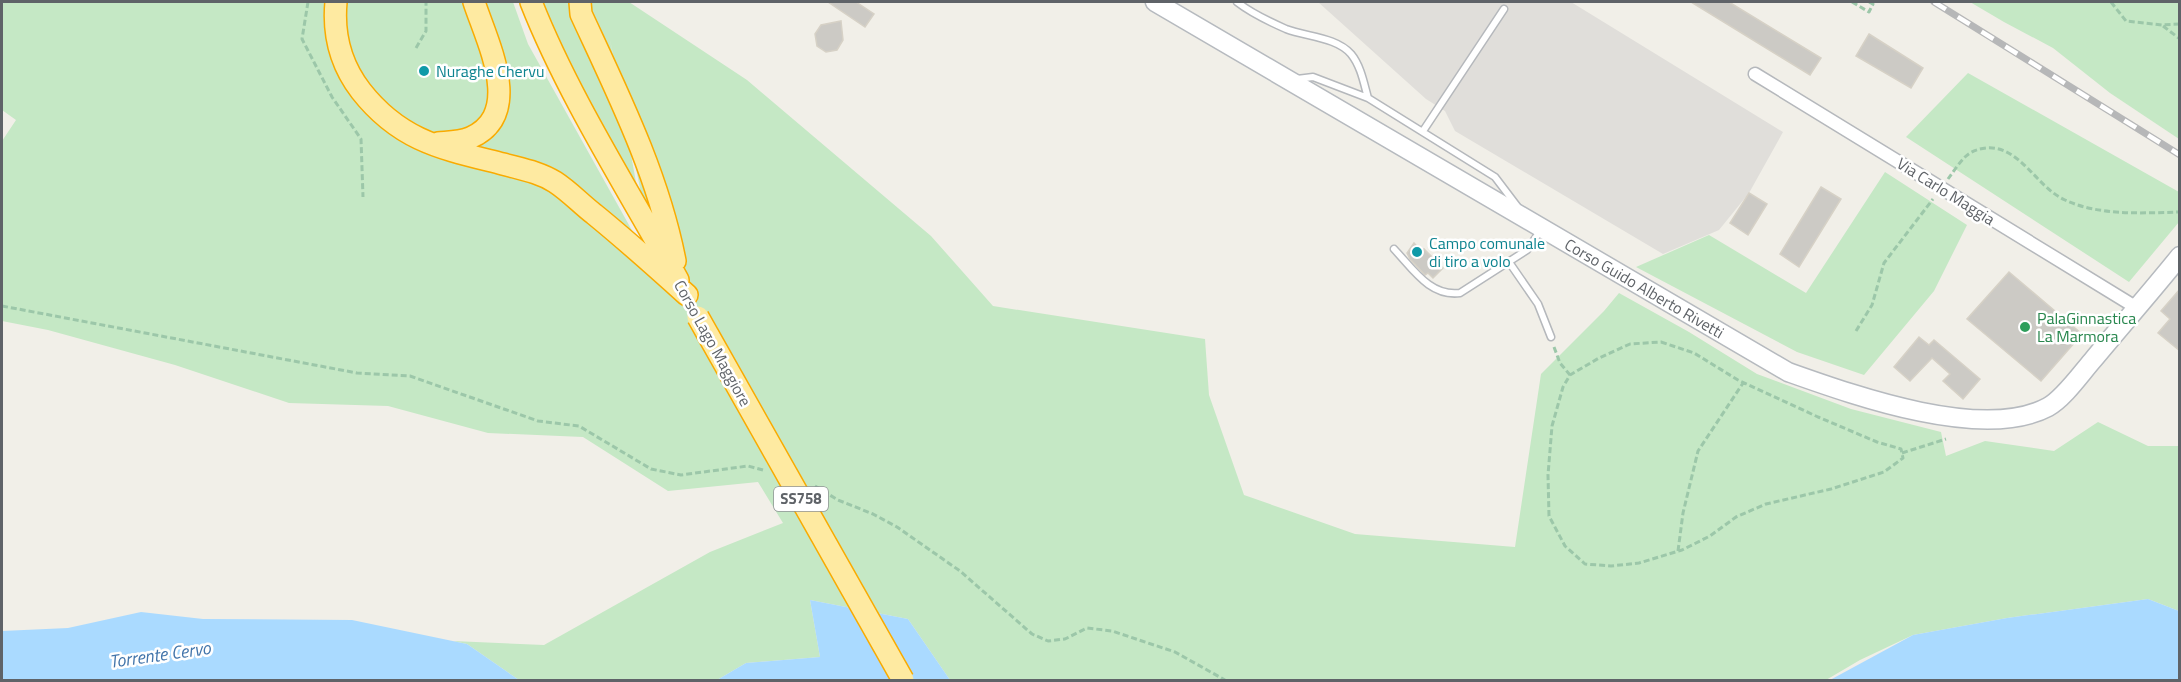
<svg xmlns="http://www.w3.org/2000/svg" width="2181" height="682" viewBox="0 0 2181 682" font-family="'Titillium Web',sans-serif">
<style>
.industrial{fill:#e0deda}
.green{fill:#c5e8c5}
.water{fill:#aadaff}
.building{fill:#cccac5;stroke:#d6d1c6;stroke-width:1.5}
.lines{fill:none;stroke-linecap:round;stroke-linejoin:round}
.service-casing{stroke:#b5b8bc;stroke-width:9}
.minor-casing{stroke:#b5b8bc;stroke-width:15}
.secondary-casing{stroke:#b6babf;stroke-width:21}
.trunk-casing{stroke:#f9ab00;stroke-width:24}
.path{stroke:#9cc7a9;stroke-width:3;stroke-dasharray:6 3;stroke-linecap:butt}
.service{stroke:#fff;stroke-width:6}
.minor{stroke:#fff;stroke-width:12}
.secondary{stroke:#fff;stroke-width:18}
.trunk{stroke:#feeaa1;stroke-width:21}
.rail-casing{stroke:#b6b7b8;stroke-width:7}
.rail{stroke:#fff;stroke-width:4.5;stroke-dasharray:14;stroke-linecap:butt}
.trunk-bridge-casing{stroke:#f9ab00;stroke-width:24;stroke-linecap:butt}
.trunk-bridge{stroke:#feeaa1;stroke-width:21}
.culture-dot{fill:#0f9aa8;stroke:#fff;stroke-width:2}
.leisure-dot{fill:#2e9e5b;stroke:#fff;stroke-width:2}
.labels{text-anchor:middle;stroke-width:5;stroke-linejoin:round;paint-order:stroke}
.shield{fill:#fff;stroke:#8f9295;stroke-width:1.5}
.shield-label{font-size:15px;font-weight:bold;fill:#5f6368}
.culture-label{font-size:16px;fill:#0d838f;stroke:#fff;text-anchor:start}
.street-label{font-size:16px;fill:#5f6368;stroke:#fff}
.leisure-label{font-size:16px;fill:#27864d;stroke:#fff;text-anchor:start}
.water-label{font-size:18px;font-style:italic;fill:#4174aa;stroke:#fff}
</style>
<rect width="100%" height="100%" fill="#f1efe8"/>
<path class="industrial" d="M1318 2H1571L1783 132 1749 193 1719 230 1663 254 1455 131 1445 111 1426 99Z"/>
<path class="green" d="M2 2H513L528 44 658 277 610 40 642 215 532 2H629L747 80 931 236 993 306 1205 339 1209 395 1244 495 1355 534 1515 547 1541 374 1604 311 1619 293 1689 332 1757 374 1851 409 1941 432 1946 456 1985 441 2054 451 2098 422 2148 446H2179V611L2148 599 2007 618 1913 635 1860 660 1826 680H950L908 619 810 600 820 657 746 663 717 680H519L467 644 453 641 544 645 710 552 783 523 758 482 668 491 583 437 488 433 388 406 289 403 175 365 48 330 2 321V141L16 120 2 110Z
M1970 2H2179V139L2110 93 2053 48 2004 22Z
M1968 73 2179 192V222L2129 282 1906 137Z
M1885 172 1967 225 1934 291 1864 375 1797 352 1636 267 1709 235 1806 293Z"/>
<path class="water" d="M2148 599 2179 611V680H1830L1913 635 2007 618Z
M810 600 908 619 950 680H717L746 663 820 657Z
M141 612 203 619 352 620 467 644 519 680H2V631L68 628Z"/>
<path class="building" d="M828 2H856L874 14 865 27Z
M1691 2H1729L1821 58 1810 75Z
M841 21 843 40 837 50 826 52 817 46 815 34 821 25Z
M1869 34 1923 68 1911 88 1856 56Z
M1821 187 1841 199 1799 267 1780 254Z
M1749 193 1767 204 1748 235 1730 223Z
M1414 243 1422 252 1424 249 1443 268 1433 278 1428 273 1425 275 1410 259 1407 253Z
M2009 272 2082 334 2041 381 1967 319Z
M2180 289V351L2158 333 2170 319 2161 311Z
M1919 337 1929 345 1934 340 1980 379 1963 399 1943 381 1950 374 1932 358 1910 381 1894 367Z"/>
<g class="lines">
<defs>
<path id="service" d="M1237 2C1251 13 1270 22 1286 29 1307 37 1336 37 1351 54 1361 66 1364 84 1368 98
M1297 79 1313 77 1368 98 1495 177 1517 206
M1423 131 1504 9
M1394 249C1413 269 1430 297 1460 293L1527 250 1541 230
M1509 262 1538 304 1551 337"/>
<path id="minor" d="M1755 74 2137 308"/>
<g id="secondary">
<path id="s1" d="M1155 2 1788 372C1853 395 1983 442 2048 407 2063 399 2080 375 2092 361 2121 326 2151 292 2180 256"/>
</g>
<path id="trunk" d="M336 2C333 34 341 65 361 91 401 142 444 149 503 164 521 169 539 172 555 182 569 191 581 204 594 214 626 240 656 267 687 295
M531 2C568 96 629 191 678 280
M580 2 581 14C618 94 658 174 675 261
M438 143C448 142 460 142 470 138 525 114 487 42 474 2"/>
</defs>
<use href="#service" class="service-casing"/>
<use href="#minor" class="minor-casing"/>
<use href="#secondary" class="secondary-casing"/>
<use href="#trunk" class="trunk-casing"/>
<path class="path" d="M308 2 302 39 332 97 361 139 363 197
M1852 2 1869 12 1873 4 1869 2
M2111 2 2126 21 2162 25 2180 24
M2163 26 2180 39
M416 48 426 31V2
M1948 179C1953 172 1959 163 1965 157 1971 151 1978 149 1986 148 2020 145 2036 187 2065 200 2099 216 2143 213 2180 212
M2 306 357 373 410 376 538 421 579 426 651 469 681 475 748 466 763 470
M1856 331 1872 305 1884 263 1933 199
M1661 342 1694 353 1738 380 1818 417 1877 442 1901 449 1903 458 1884 472 1831 489 1766 504 1736 517 1710 536 1682 550 1639 563 1611 566 1585 564 1565 546 1549 516 1548 475 1552 426 1563 387 1570 375 1599 358 1630 344Z
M1554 347 1560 363 1570 375
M1902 453 1946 439
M815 486 838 500 873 514 897 527 960 571 1032 634 1048 641 1065 639 1087 628 1112 631 1175 652 1225 680
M1678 551 1683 513 1698 451 1743 383"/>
<use href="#service" class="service"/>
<use href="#minor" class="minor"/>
<use href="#secondary" class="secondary"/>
<use href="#trunk" class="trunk"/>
<defs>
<path id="rail" d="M1934 2 2180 155"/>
</defs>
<use href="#rail" class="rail-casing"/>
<use href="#rail" class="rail"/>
<defs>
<path id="trunk-bridge" d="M698 317 903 680"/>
</defs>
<use href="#trunk-bridge" class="trunk-bridge-casing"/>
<use href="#trunk-bridge" class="trunk-bridge"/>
</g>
<g class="culture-dot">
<circle cx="424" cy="71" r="6"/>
<circle cx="1417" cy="252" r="6"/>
</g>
<circle class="leisure-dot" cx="2025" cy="327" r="6"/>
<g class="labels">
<rect class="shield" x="774" y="487" width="54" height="24" rx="4.5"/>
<g class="shield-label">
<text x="801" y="504">SS758</text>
</g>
<g class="culture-label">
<text x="436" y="77">Nuraghe Chervu</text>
<text x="1429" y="249">Campo comunale<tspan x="1429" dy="18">di tiro a volo</tspan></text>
</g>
<g class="street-label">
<text transform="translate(1946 191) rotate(32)" y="6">Via Carlo Maggia</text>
<text dy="6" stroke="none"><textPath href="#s1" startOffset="567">Corso Guido Alberto Rivetti</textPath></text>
<text transform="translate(713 343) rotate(61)" y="6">Corso Lago Maggiore</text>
</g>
<g class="leisure-label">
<text x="2037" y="324">PalaGinnastica<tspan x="2037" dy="18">La Marmora</tspan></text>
</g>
<g class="water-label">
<text transform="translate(160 655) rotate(-8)" y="6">Torrente Cervo</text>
</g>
</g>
<rect width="2181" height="682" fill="none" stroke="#5f6368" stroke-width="6"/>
</svg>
